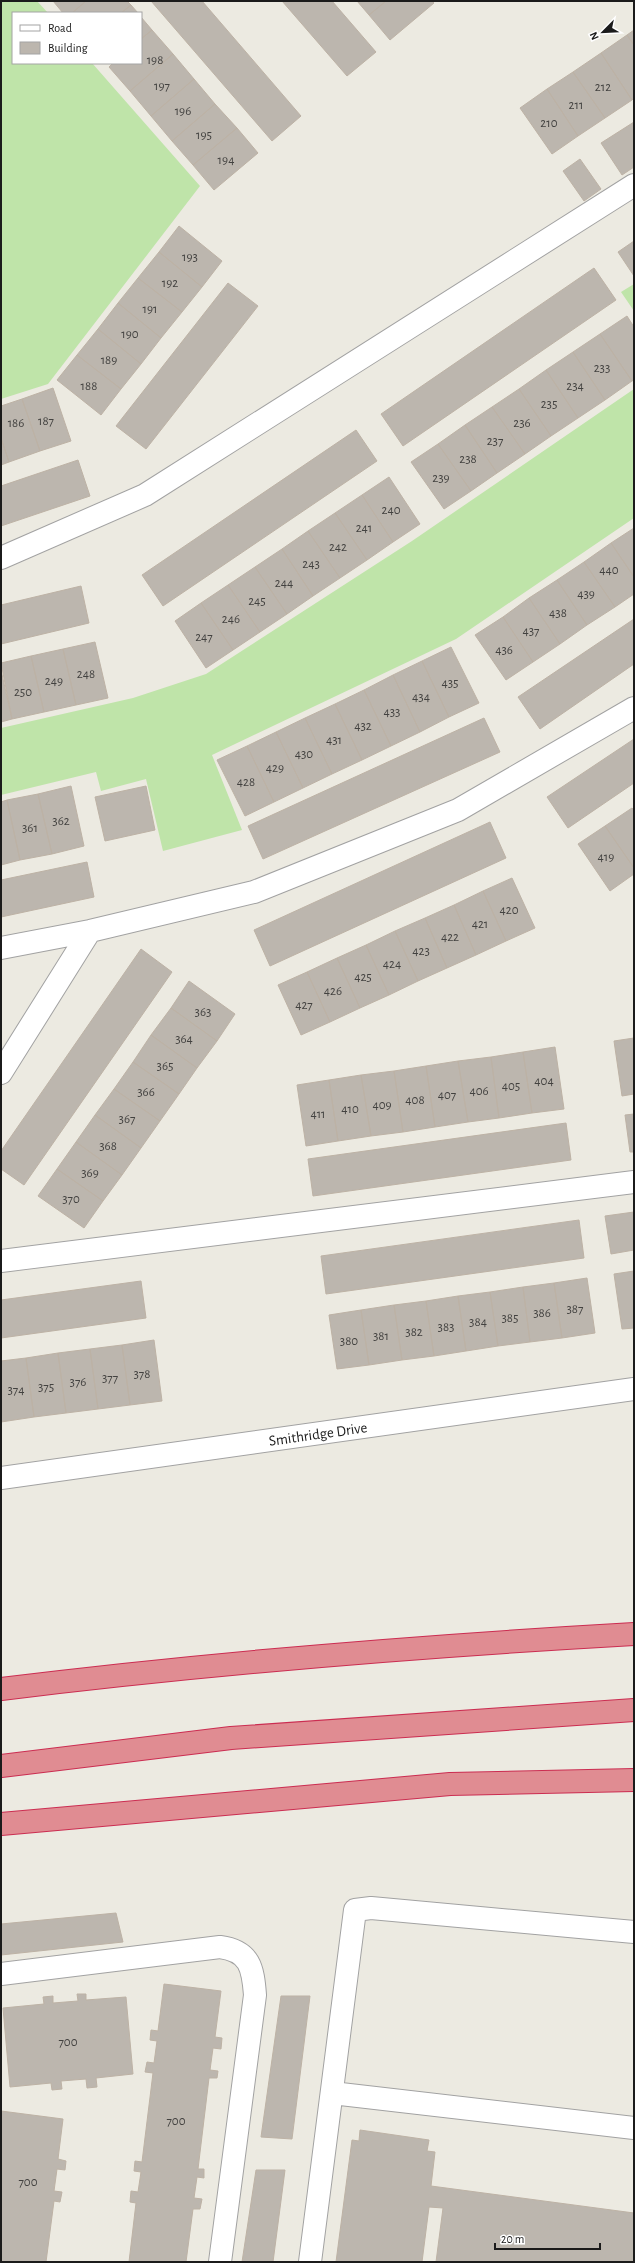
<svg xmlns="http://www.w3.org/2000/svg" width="635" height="2263" viewBox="0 0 635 2263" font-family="'Alegreya Sans',sans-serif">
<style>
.grass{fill:#bfe4a9}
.building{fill:#bcb6ae;stroke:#bdb2a5}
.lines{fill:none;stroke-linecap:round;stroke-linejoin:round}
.minor-casing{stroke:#a2a2a2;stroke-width:24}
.highway-casing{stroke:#cb2d51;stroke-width:24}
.minor{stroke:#fff;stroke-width:22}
.highway{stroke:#e08c92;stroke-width:22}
.labels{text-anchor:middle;stroke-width:3.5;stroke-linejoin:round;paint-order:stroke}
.number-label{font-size:13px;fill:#434240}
.street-label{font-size:15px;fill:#1b1b1b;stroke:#fff}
</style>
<rect width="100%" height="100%" fill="#eceae1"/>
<path class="grass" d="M1 1H37L48 13H13V63H92L200 186 48 384 1 399Z
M634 284V311L621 292Z
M634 389V518L456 639 212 755 242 830 163 851 146 779 101 791 96 772 1 795V728L133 698 206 674 412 541Z"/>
<path class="building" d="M53 1H86L72 13H63Z
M86 1H127L131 5 121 13H72Z
M151 1H202L301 116 272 141Z
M282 1H332L376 52 347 76Z
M357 1H386L369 15Z
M386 1H432L434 3 390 40 369 15Z
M131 5 138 13H121Z
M141 17 152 30 141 39Z
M152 30 173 54 130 91 109 67 113 63H141V39Z
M634 30V45L627 35Z
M627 35 634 45V98L632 100 601 53Z
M601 53 632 100 605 118 573 72Z
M173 54 194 79 151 116 130 91Z
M573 72 605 118 578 136 547 89Z
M194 79 215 104 172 141 151 116Z
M547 89 578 136 552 154 520 108Z
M215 104 237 128 193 165 172 141Z
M634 122V167L622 175 601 143Z
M237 128 258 153 214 190 193 165Z
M580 159 601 189 584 201 563 171Z
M179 226 222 261 202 287 159 252Z
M634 241V276L618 252Z
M159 252 202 287 182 312 138 278Z
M594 268 616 300 403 446 381 414Z
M138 278 182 312 161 338 118 303Z
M228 283 258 306 146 449 116 426Z
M118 303 161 338 141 364 98 329Z
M627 316 634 327V380L632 381 600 334Z
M98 329 141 364 121 389 77 355Z
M600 334 632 381 605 400 573 352Z
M573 352 605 400 578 418 546 370Z
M77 355 121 389 101 415 57 380Z
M546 370 578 418 551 436 519 389Z
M53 388 71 441 40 451 22 399Z
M519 389 551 436 525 454 492 407Z
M22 399 40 451 9 462 1 438V406Z
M492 407 525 454 497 473 465 425Z
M465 425 497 473 471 491 438 444Z
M356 430 377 461 163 606 142 575Z
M1 438 9 462 1 465Z
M438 444 471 491 444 509 411 462Z
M78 460 90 496 1 526V486Z
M389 477 420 524 393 542 362 495Z
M362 495 393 542 367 560 335 513Z
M335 513 367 560 340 578 308 531Z
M634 528V577L611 543Z
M308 531 340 578 313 596 282 549Z
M611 543 634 577V594L615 607 584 562Z
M282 549 313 596 287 614 255 567Z
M584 562 615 607 587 625 557 580Z
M255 567 287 614 260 632 228 585Z
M557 580 587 625 560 644 529 598Z
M228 585 260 632 233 650 201 603Z
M81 586 89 623 1 644V605Z
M529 598 560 644 533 662 503 617Z
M201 603 233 650 206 668 175 621Z
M503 617 533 662 506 680 475 635Z
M634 619V664L540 729 518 697Z
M95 642 108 698 76 705 63 649Z
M451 647 479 703 449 717 422 661Z
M63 649 76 705 44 712 31 656Z
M31 656 44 712 12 719 1 663Z
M422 661 449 717 420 732 393 675Z
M1 670 12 719 1 722Z
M393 675 420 732 391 746 364 690Z
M364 690 391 746 362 760 335 704Z
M335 704 362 760 332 774 305 718Z
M305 718 332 774 303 788 276 732Z
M484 718 500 752 263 859 248 826Z
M276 732 303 788 274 802 247 746Z
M634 739V783L568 828 547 797Z
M247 746 274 802 245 816 217 760Z
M71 786 84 846 52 854 38 794Z
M146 786 155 830 105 841 95 797Z
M38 794 52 854 20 860 7 800Z
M7 800 20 860 1 865V802Z
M632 808 634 810V868L605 826Z
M490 822 506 858 270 966 254 930Z
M605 826 634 868V874L610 891 578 844Z
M87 862 94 897 1 917V880Z
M512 878 535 928 506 941 483 891Z
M483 891 506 941 476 955 454 905Z
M454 905 476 955 447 968 425 918Z
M425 918 447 968 418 981 395 931Z
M395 931 418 981 389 995 366 945Z
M366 945 389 995 360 1008 337 958Z
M141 949 172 972 24 1185 1 1169V1151Z
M337 958 360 1008 330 1022 307 972Z
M307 972 330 1022 301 1035 278 985Z
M189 981 235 1014 217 1041 171 1008Z
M171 1008 217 1041 197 1068 151 1035Z
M151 1035 197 1068 179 1094 133 1062Z
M634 1038V1094L622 1096 614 1041Z
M555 1047 564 1109 532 1113 523 1052Z
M523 1052 532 1113 499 1118 491 1057Z
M491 1057 499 1118 468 1122 458 1061Z
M458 1061 468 1122 435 1127 426 1066Z
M133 1062 179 1094 160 1121 114 1089Z
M426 1066 435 1127 403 1132 394 1071Z
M394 1071 403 1132 371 1136 361 1075Z
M361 1075 371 1136 338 1141 329 1080Z
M329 1080 338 1141 306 1146 297 1085Z
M114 1089 160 1121 141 1148 95 1115Z
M634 1114V1152H630L625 1115Z
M95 1115 141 1148 122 1175 76 1142Z
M566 1123 571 1160 313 1196 308 1159Z
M76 1142 122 1175 103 1201 57 1169Z
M57 1169 103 1201 84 1228 38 1196Z
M634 1212V1250L611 1254 605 1216Z
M579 1220 584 1258 326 1294 321 1256Z
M634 1271V1328L622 1329 614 1274Z
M587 1278 595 1333 562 1338 554 1283Z
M141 1281 146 1318 1 1338V1300Z
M554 1283 562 1338 530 1342 523 1287Z
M523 1287 530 1342 498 1346 490 1292Z
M490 1292 498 1346 466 1351 458 1296Z
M458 1296 466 1351 434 1356 426 1301Z
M426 1301 434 1356 402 1360 394 1305Z
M394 1305 402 1360 369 1365 361 1310Z
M361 1310 369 1365 337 1369 329 1315Z
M154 1340 162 1401 130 1405 122 1345Z
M122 1345 130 1405 98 1409 90 1349Z
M90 1349 98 1409 66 1413 58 1353Z
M58 1353 66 1413 34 1417 26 1358Z
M26 1358 34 1417 1 1422V1361Z
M116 1913 123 1942 1 1955V1924Z
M164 1984 221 1991 215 2037 222 2038 221 2049 213 2048 210 2070 218 2071 217 2078H209L198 2169H204V2178L197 2177 194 2198 202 2199 200 2209H193L186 2262H129L136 2203 130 2202 131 2191 138 2192 141 2172 134 2171 135 2161 142 2162 153 2073 145 2072 147 2062 154 2063 157 2041 150 2040 151 2030 158 2031Z
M77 1994H86V2000L126 1997 133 2074 96 2078 97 2087 87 2088 86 2079 61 2081 62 2089 52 2090 51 2083 10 2087 3 2008 44 2004 43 1997 53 1996V2003L78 2001Z
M281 1996H310L292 2139 261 2137Z
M1 2111 63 2119 58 2159 66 2161 65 2170 57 2169 54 2191 62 2192 60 2202 54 2201 46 2262H1Z
M360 2130 429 2140 427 2151 435 2152 431 2186 634 2213V2262H436L443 2208 429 2207 422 2262H336L352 2140 359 2141Z
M256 2170H285L273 2262H242Z"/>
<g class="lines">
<defs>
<path id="minor" d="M1 558 145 495 634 185
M1 948 90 931 254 892 458 810 634 708
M1 1073 90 931
M1 1261 634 1182
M1 1478 634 1389
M1 1974 220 1947C250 1951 253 1968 255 1995L220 2262
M332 2093 634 2128
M310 2262 355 1910 371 1908 634 1932"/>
<path id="highway" d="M1 1689C211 1663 423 1646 634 1634
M1 1766 231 1738 634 1710
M1 1824 450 1784 634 1780"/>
</defs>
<use href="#minor" class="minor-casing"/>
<use href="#highway" class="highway-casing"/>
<use href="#minor" class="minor"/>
<use href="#highway" class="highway"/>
</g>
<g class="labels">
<g class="number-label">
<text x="155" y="64">198</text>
<text x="162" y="90">197</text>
<text x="603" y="91">212</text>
<text x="576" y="109">211</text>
<text x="183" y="115">196</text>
<text x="549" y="127">210</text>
<text x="204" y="139">195</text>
<text x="226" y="164">194</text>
<text x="190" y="261">193</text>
<text x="170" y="287">192</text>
<text x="150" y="313">191</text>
<text x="130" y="338">190</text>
<text x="109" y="364">189</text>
<text x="602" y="372">233</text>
<text x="89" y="390">188</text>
<text x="575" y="390">234</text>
<text x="549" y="408">235</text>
<text x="46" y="425">187</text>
<text x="16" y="427">186</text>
<text x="522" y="427">236</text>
<text x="495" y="445">237</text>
<text x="468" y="463">238</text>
<text x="441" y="482">239</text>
<text x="391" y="514">240</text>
<text x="364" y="532">241</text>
<text x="338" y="551">242</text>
<text x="311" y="568">243</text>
<text x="609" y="574">440</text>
<text x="284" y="587">244</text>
<text x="586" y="598">439</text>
<text x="257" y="605">245</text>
<text x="558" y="617">438</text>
<text x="231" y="623">246</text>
<text x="531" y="635">437</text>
<text x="204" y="641">247</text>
<text x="504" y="654">436</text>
<text x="86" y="678">248</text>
<text x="54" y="685">249</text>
<text x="450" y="687">435</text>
<text x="23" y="696">250</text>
<text x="421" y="701">434</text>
<text x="392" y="716">433</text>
<text x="363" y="730">432</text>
<text x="334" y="744">431</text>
<text x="304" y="758">430</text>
<text x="275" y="772">429</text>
<text x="246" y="786">428</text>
<text x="61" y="825">362</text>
<text x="30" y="832">361</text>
<text x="606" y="861">419</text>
<text x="509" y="914">420</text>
<text x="480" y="928">421</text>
<text x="450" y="941">422</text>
<text x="421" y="955">423</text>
<text x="392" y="968">424</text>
<text x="363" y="981">425</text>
<text x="333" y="995">426</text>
<text x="304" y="1009">427</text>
<text x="203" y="1016">363</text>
<text x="184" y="1043">364</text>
<text x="165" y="1070">365</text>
<text x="544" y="1085">404</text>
<text x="511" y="1090">405</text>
<text x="479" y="1095">406</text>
<text x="146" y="1096">366</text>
<text x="447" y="1099">407</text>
<text x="415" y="1104">408</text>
<text x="382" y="1109">409</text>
<text x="350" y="1113">410</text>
<text x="318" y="1118">411</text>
<text x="127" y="1123">367</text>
<text x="108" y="1150">368</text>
<text x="90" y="1177">369</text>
<text x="71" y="1203">370</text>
<text x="575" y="1313">387</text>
<text x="542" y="1317">386</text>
<text x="510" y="1322">385</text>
<text x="478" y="1326">384</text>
<text x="446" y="1331">383</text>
<text x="414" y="1336">382</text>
<text x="381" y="1340">381</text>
<text x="349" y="1345">380</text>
<text x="142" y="1378">378</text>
<text x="110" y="1382">377</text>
<text x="78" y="1386">376</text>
<text x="46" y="1391">375</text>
<text x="16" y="1394">374</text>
<text x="68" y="2046">700</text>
<text x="176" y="2125">700</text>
<text x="28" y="2186">700</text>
</g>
<g class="street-label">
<text transform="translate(318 1434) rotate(-8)" y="5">Smithridge Drive</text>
</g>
</g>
<rect width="635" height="2263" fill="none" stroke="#1b1b1b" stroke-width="4"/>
<rect x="12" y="12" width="130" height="52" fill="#ffffff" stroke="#a4a4a4"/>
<rect x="20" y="25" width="20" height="6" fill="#ffffff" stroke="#a4a4a4"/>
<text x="48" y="32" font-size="12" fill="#1b1b1b">Road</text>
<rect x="20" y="42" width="20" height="12" fill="#bcb6ae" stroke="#a4a4a4"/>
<text x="48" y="52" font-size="12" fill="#1b1b1b">Building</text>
<g transform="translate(603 32) rotate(246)" stroke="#ffffff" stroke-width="3" paint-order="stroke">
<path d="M0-3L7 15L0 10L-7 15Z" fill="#1b1b1b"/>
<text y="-6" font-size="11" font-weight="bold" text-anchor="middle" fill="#1b1b1b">N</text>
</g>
<path d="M495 2243v6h105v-6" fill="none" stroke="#1b1b1b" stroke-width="2"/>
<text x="501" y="2243" font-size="12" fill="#1b1b1b" stroke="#ffffff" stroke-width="3" paint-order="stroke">20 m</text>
</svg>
